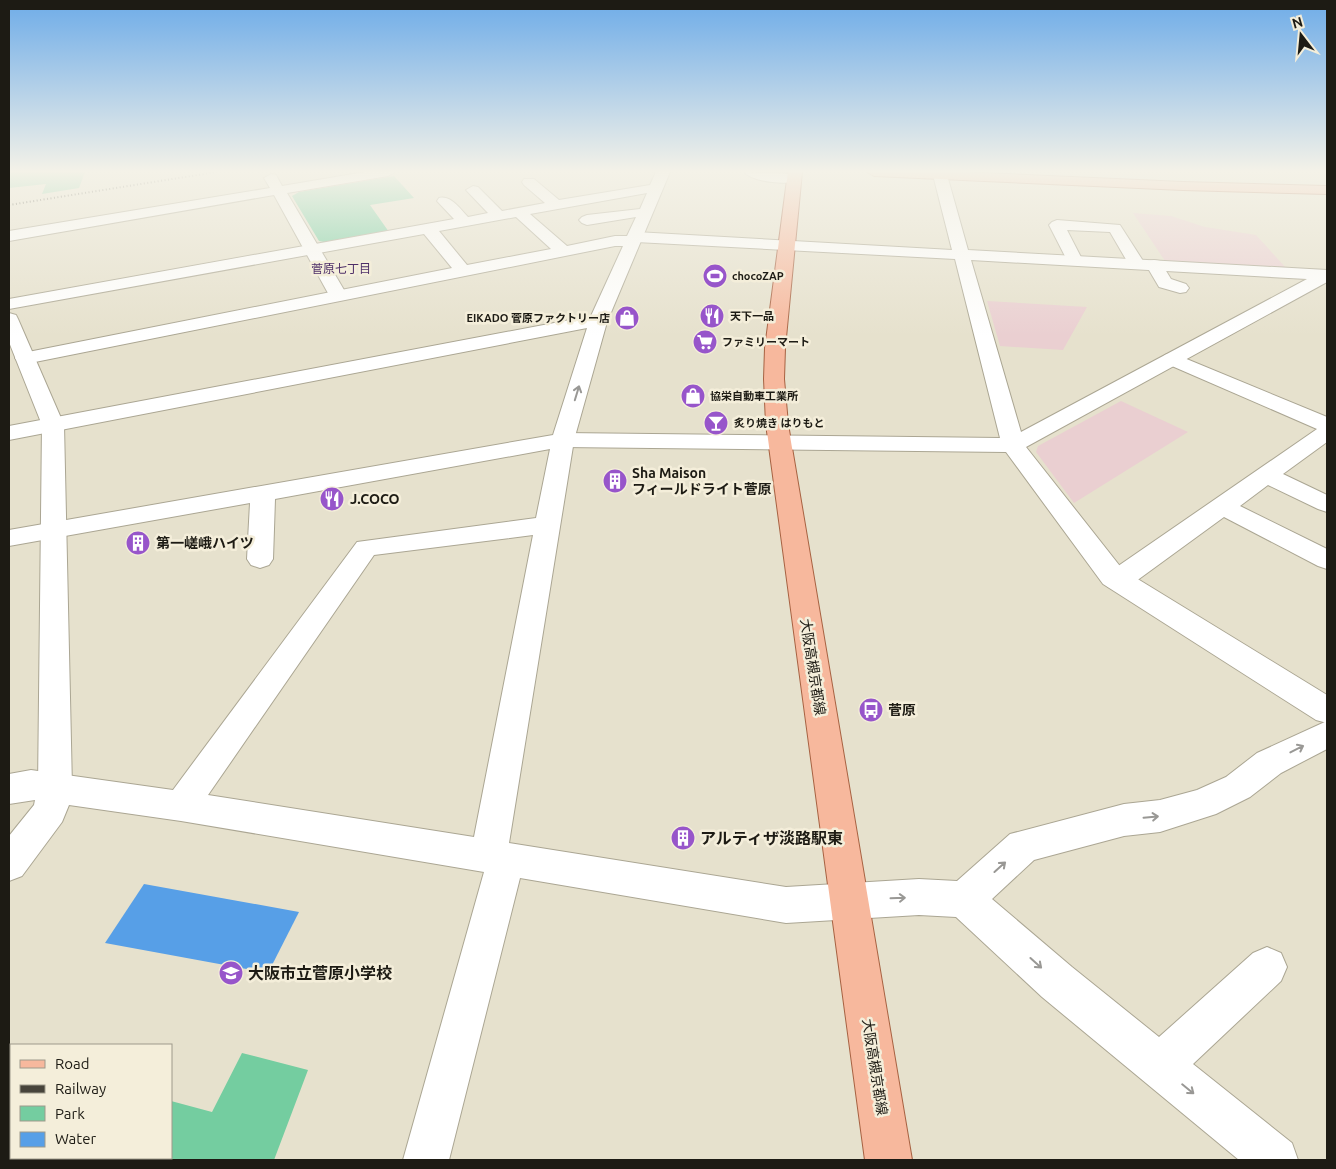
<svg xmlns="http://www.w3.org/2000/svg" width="1336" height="1169" viewBox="0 0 1336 1169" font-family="Ubuntu,'Noto Sans JP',sans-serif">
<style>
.industrial{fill:#eacfd1}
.green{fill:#74cda0}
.water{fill:#579fe7}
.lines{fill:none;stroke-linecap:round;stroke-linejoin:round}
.street-casing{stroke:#aba693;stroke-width:2}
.secondary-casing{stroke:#aba693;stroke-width:2}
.primary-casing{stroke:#a76242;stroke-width:2}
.street{fill:#fff;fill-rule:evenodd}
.secondary{fill:#fff;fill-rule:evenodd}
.primary{fill:#f7b89d;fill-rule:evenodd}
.rail{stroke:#47443b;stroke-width:2;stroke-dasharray:1 2.5;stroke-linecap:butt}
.oneway{stroke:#999895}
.labels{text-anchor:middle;stroke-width:5;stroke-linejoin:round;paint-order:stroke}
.far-poi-label{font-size:11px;font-weight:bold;fill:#1d1b14;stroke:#f4eeda;text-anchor:start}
.far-neighbourhood-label{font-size:12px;fill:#4e2f68;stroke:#f4eeda}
.poi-label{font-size:14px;font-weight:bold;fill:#1d1b14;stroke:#f4eeda;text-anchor:start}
.street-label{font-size:14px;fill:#1d1b14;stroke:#f4eeda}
.near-poi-label{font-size:16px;font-weight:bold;fill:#1d1b14;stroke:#f4eeda;text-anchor:start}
</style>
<rect width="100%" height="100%" fill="#e6e1cd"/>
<path class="industrial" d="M1133 213 1171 216 1205 227 1256 235 1286 268 1165 261Z
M987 301 1087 307 1063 350 1000 346Z
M1121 401 1188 432 1074 503 1036 452 1038 446Z"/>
<path class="green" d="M9 172H85L79 188 42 194 46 184 9 188Z
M394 176 414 198 370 205 389 232 329 243 319 241 292 196 299 192Z
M242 1053 308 1070 274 1160H9V1092L11 1088V1158H171V1101L212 1112Z"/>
<path class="water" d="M144 884 299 912 268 973 105 943Z"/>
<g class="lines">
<defs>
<path id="street" d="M656 172H670L607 322 574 440 509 843 786 887 919 879 957 881 1010 834 1124 804 1160 800 1197 790 1226 777 1257 753 1327 721V749L1281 773 1250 797 1216 814 1160 832 1124 836 1034 860 992 899 1072 967 1159 1037 1253 953 1267 947 1281 953 1287 967 1281 981 1193 1064 1292 1143 1298 1160H1239L1042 997 956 917 919 915 786 923 520 878 449 1160H403L484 872 181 821 69 805 62 822 22 876 9 881V836L34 805 35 800 9 804V774L31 770 173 790 357 542 536 518 550 449 275 499 273 559 269 565 260 568 251 565 247 559 250 503 9 546V530L553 435 587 328 9 440V426L591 316 623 246H615L25 364 18 362 15 358 18 354 452 268 424 234 9 309V299L454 219 437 201 439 198C451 195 460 209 468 217L488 213 466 190 473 186 478 187 502 211 545 203 524 185 522 182 524 179H534L559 200 650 185ZM647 193 640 209 587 215 582 217 579 220 582 223 587 225 636 217 627 236H615L567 246 530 214ZM516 217 551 249 467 265 439 231ZM533 535 474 837 208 795 374 555Z
M744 172 794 174 801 178C793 187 752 182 744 172Z
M1057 220 1120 225 1145 264 1143 268H1131L1110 232 1067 230 1083 261 1081 264H1069L1049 225 1052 222Z
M1154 260 1160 261 1171 279 1186 284 1189 288 1186 292 1180 293 1159 287 1146 265 1148 261Z
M1172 353 1327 417V442L1283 474 1327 495V512L1318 509 1268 485 1240 506 1327 549V569L1318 566 1224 517 1128 587 1118 589 1108 587 1104 580 1108 573 1317 429 1165 363 1162 359 1165 355Z"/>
<path id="secondary" d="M365 172H395L388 176 287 193 347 295 344 299 338 300 332 299 329 295 274 195 9 241V231L270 188 264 178 271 174 276 175 282 186Z
M935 172H944L947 175 968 250 1327 270V282L1026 447 1123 570 1327 695V723L1316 720 1103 584 1006 452 563 447 555 445 552 440 555 435 563 433 1000 438 955 259 636 242 630 240 628 237 630 234 636 232 952 250 933 175ZM971 260 1307 279 1021 432Z
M9 313 16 315 18 319 64 425 72 788 67 798 55 803 43 798 38 788 42 425 9 342Z"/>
<path id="primary" d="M788 172H802L785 348 784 379 788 424 912 1160H865L766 424 764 379 765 348Z
M867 172H960L1183 182 1327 186V194L1183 190 874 176Z"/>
</defs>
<use href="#street" class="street-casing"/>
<use href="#secondary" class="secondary-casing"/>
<use href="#primary" class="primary-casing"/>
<use href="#street" class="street"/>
<use href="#secondary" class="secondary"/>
<use href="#primary" class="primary"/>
<path class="rail" d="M9 205 216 172"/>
</g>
<defs><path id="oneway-shaft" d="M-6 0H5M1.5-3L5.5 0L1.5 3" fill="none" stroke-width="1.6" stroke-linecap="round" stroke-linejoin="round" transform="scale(1.25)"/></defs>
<g class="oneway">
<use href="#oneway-shaft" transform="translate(577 393) rotate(-73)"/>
<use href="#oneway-shaft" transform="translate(1297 749) rotate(-27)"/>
<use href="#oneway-shaft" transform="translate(1151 817) rotate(-5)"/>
<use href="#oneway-shaft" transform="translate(1000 867) rotate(-42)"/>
<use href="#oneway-shaft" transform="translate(898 898) rotate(-2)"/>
<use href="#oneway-shaft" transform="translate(1036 963) rotate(42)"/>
<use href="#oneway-shaft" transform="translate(1188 1089) rotate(39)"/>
</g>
<linearGradient id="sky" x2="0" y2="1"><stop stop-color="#6eace8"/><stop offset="0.51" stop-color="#f4f2e8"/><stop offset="1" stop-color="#f4f2e8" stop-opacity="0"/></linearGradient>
<rect width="1336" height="336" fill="url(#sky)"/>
<defs>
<symbol id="stadium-disc" viewBox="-11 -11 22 22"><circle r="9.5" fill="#9755ca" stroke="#f4eeda"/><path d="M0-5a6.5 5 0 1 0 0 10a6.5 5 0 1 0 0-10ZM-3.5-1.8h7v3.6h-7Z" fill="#fff"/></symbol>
<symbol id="restaurant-disc" viewBox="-11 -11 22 22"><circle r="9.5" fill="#9755ca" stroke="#f4eeda"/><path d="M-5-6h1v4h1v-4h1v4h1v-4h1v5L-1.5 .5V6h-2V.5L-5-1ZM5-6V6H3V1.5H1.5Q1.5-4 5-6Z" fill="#fff"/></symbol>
<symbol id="shop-disc" viewBox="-11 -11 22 22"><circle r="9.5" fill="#9755ca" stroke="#f4eeda"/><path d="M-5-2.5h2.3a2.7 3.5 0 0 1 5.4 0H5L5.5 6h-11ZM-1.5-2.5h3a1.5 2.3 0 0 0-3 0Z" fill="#fff"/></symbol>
<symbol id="supermarket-disc" viewBox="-11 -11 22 22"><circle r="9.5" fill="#9755ca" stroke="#f4eeda"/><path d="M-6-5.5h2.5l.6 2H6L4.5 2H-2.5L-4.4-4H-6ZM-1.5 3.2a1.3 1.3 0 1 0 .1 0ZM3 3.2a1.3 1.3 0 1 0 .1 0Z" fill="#fff"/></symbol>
<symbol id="bar-disc" viewBox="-11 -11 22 22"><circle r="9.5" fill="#9755ca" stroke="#f4eeda"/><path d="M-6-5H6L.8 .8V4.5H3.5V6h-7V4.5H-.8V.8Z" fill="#fff"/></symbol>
<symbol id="building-disc" viewBox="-11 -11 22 22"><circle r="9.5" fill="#9755ca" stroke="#f4eeda"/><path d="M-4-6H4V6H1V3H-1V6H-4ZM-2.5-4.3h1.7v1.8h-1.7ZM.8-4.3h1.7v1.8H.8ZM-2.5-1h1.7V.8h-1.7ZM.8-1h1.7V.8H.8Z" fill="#fff"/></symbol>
<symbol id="bus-disc" viewBox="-11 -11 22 22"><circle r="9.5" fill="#9755ca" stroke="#f4eeda"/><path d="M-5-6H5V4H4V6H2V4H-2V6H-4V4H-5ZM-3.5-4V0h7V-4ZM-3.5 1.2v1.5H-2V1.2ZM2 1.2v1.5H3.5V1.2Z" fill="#fff"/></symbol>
<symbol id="school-disc" viewBox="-11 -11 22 22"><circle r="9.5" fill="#9755ca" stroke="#f4eeda"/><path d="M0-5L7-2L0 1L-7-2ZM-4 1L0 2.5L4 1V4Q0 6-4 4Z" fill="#fff"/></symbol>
</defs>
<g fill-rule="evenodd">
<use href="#stadium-disc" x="701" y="262" width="28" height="28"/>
<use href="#restaurant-disc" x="698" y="302" width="28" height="28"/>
<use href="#shop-disc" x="613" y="304" width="28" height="28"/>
<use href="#supermarket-disc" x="691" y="328" width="28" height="28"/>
<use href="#shop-disc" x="679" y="382" width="28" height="28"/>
<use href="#bar-disc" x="702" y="409" width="28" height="28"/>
<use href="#building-disc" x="601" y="467" width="28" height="28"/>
<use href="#restaurant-disc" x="318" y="485" width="28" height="28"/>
<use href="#building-disc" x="124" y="529" width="28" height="28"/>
<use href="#bus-disc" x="857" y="696" width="28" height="28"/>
<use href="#building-disc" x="669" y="824" width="28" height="28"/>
<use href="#school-disc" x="217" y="959" width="28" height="28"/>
</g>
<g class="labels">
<g class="far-poi-label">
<text x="732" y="280">chocoZAP</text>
<text x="730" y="320">天下一品</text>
<text x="610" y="322" text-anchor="end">EIKADO 菅原ファクトリー店</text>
<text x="722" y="346">ファミリーマート</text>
<text x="710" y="400">協栄自動車工業所</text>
<text x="734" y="427">炙り焼き はりもと</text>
</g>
<g class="far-neighbourhood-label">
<text x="341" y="273">菅原七丁目</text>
</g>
<g class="poi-label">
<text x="632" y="478">Sha Maison<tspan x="632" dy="16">フィールドライト菅原</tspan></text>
<text x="350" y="504">J.COCO</text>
<text x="156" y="548">第一嵯峨ハイツ</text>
<text x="888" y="715">菅原</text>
</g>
<g class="street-label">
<text transform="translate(813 667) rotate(81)" y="5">大阪高槻京都線</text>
<text transform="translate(875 1067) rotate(81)" y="5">大阪高槻京都線</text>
</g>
<g class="near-poi-label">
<text x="700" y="844">アルティザ淡路駅東</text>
<text x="248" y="979">大阪市立菅原小学校</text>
</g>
</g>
<rect width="1336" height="1169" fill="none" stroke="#1d1b14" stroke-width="20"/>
<rect x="10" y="1044" width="162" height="115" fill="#f4eeda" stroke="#9e9a8b"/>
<rect x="20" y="1060" width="25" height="8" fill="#f7b89d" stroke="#9e9a8b"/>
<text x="55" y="1069" font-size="15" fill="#1d1b14">Road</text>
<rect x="20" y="1085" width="25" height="8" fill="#47443b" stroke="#9e9a8b"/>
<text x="55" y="1094" font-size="15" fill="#1d1b14">Railway</text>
<rect x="20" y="1106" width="25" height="15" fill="#74cda0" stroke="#9e9a8b"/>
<text x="55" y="1119" font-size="15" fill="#1d1b14">Park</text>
<rect x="20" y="1132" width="25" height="15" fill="#579fe7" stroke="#9e9a8b"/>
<text x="55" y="1144" font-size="15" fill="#1d1b14">Water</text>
<g transform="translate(1301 35) rotate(344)" stroke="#f4eeda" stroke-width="4" paint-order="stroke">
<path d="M0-4L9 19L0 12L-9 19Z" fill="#1d1b14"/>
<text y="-8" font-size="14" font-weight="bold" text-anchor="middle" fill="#1d1b14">N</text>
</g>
</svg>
